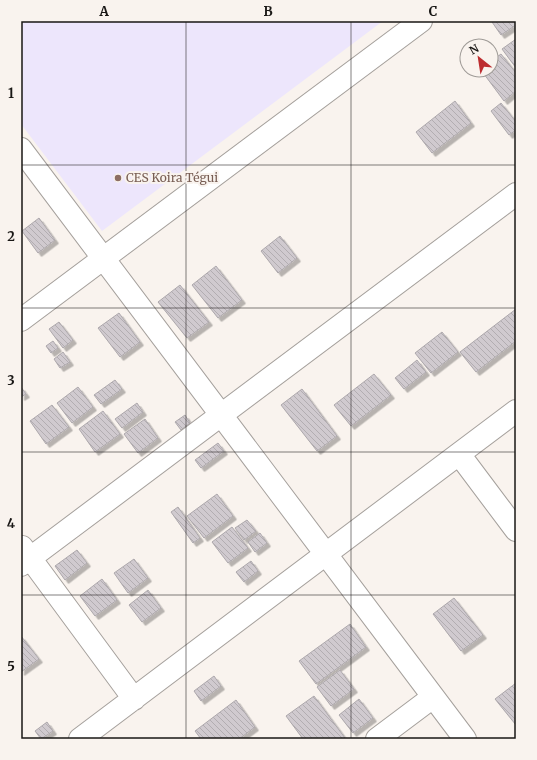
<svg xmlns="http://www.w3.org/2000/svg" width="537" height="760" viewBox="0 0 537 760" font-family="Merriweather,serif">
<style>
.education{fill:#ede6fc}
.building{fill:url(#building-back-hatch);stroke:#ada8ac;filter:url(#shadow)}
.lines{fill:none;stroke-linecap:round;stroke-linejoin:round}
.street-casing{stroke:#a5a09c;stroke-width:24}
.street{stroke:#fff;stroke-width:22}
.grid{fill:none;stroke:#191715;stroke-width:1;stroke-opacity:0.55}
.education-dot{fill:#8d6e63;stroke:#f9f3ee;stroke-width:1.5}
.labels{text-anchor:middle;stroke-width:4;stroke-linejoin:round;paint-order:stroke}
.education-label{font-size:12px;fill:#785e54;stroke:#f9f3ee;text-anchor:start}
.neatline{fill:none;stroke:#191715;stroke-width:1.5}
.grid-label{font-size:13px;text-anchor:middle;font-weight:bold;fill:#191715}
</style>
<defs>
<pattern id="building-back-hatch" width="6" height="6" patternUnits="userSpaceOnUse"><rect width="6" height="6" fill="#d0cacf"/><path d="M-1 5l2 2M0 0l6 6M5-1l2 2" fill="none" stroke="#b2adb1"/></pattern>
<filter id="shadow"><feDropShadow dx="3.5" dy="3.5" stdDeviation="0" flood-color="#0004"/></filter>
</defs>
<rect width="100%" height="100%" fill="#f9f3ee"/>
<path class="education" d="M21 21H383L102 231 21 124Z"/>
<path class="building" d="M494 21H516V25L501 35 492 22Z
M516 39V68L502 49Z
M501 54 516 73V91L504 101 481 70H491V61Z
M455 101 471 123 432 153 416 132Z
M501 103 516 122V130L509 135 491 111Z
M39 218 55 240 38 253 22 231Z
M280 236 297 258 278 273 261 251Z
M216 266 242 300 218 318 192 285Z
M180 285 209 322 187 338 158 302Z
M516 309V341L476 372 460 352Z
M119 313 140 342 120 357 98 328Z
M59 322 73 340 63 348 49 329Z
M442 332 458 352 431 373 415 353Z
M53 341 58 348 51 353 46 346Z
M63 352 70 362 60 368 54 359Z
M417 360 426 372 404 389 395 378Z
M374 374 391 395 351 426 334 405Z
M115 380 122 389 101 404 94 395Z
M21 387 26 394 21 397Z
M78 387 93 407 72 423 57 403Z
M302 389 337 436 317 451 281 405Z
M137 403 143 412 122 428 115 419Z
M52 405 69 427 46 444 30 421Z
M103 411 120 434 95 452 79 429Z
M185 415 190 423 181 430 175 422Z
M145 419 158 438 138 453 124 434Z
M218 443 224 451 201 468 195 460Z
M217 494 233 516 204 538 187 516Z
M178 507 200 538 193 543 171 512Z
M247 520 256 531 244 540 235 528Z
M232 527 248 548 228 563 212 542Z
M260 533 267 543 255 552 248 542Z
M77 550 87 563 65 580 55 566Z
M134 559 148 578 128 593 114 573Z
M251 561 258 571 244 582 236 572Z
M102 579 117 600 95 616 80 596Z
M148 590 161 608 142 622 129 605Z
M454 598 483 635 461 651 433 614Z
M350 624 366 647 316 684 299 661Z
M21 636 39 659 21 672Z
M340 670 354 689 331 706 317 687Z
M214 676 221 686 201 701 194 691Z
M516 683V725L495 699Z
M314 696 345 738 343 739H303L286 716Z
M359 699 373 718 353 733 339 715Z
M236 700 255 727 239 739H201L195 731Z
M47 722 53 731 41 739 35 731Z"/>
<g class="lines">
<defs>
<path id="street" d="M21 149 465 739
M21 320 421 21
M459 454 516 530
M22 547 134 699
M21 565 516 194
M80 739 516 411
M377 739 433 697"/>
</defs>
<use href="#street" class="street-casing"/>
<use href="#street" class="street"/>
</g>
<path class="grid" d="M186 21V739M351 21V739M21 165H516M21 308H516M21 452H516M21 595H516"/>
<circle class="education-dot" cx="118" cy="178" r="4"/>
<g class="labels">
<g class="education-label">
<text x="126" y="182">CES Koira Tégui</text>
</g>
</g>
<rect width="537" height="760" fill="none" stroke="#f9f3ee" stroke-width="44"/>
<g transform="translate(479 58) rotate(330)"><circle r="19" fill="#f9f3ee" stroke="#9f9b97"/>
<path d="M0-3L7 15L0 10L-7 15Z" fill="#bd2d30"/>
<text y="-6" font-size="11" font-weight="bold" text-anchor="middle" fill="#191715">N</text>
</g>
<rect x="22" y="22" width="493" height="716" class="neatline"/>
<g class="grid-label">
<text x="104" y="16">A</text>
<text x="268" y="16">B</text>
<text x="433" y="16">C</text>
<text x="11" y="98">1</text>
<text x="11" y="241">2</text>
<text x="11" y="385">3</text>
<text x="11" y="528">4</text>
<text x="11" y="671">5</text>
</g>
</svg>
